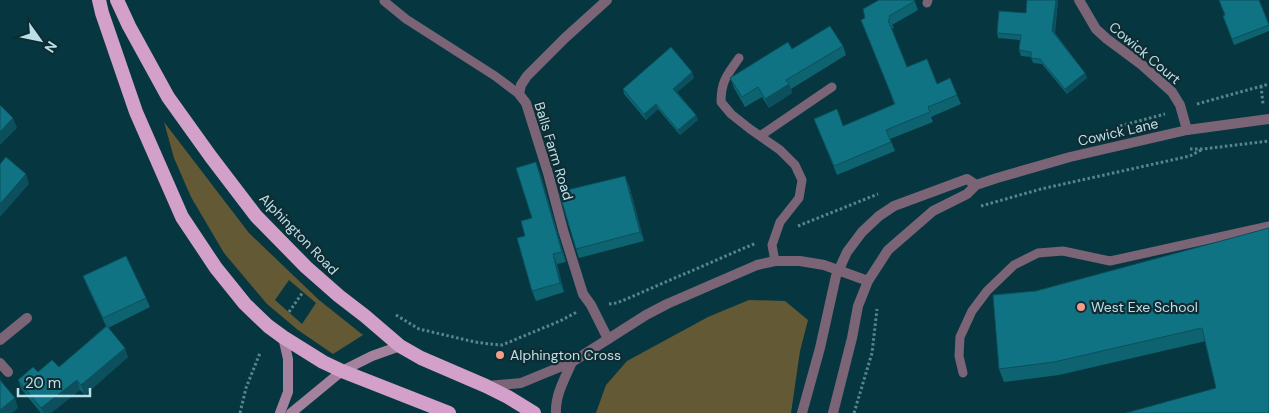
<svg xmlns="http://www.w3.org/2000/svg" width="1269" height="413" viewBox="0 0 1269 413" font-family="'DM Sans',sans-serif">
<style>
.green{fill:#645935;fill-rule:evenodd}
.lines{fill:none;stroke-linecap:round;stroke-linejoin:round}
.path{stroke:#59858e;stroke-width:3;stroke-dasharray:2.5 2.5;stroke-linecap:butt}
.service{stroke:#7a6476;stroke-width:9}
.minor{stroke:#7a6476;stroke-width:10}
.tertiary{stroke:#7a6476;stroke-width:10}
.secondary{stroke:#a4819d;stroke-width:10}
.trunk{stroke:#d2a0c8;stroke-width:14}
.wall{fill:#0e6371}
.shaded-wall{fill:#0b505c}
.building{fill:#107383;stroke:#0b505c}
.poi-dot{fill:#f49d8b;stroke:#102b31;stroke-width:2}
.labels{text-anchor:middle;stroke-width:4.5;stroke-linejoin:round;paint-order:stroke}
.street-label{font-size:14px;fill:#b9e0e9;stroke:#102b31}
.poi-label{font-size:14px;fill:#b9e0e9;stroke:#102b31;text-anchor:start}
</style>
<rect width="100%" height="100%" fill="#063740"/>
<path class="green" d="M164 122 249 233 319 300 363 335 333 354 298 330 267 304 224 253 191 197 174 158ZM289 280 316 303 302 324 275 300Z
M749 300 785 301 808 320 800 351 791 413H596L606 385 627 361 708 317Z"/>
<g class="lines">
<path class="path" d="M1261 86 1263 104
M1197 104 1269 84
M1120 126 1165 114
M1190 149H1203L1269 141
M981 206 1041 189 1190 156 1203 149
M798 226 878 194
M609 304 617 303 756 243
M289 312 303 292
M396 315 419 329 475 342 490 344 502 345 560 321 577 312
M240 413 246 388 260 353
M854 413 872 353 877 309"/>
<path class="service" d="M384 1 406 19 495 76 519 94
M927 3 928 0
M739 58C727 75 721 81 721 102L731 114 750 129 780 150 795 165 802 180 799 198 780 222 772 245 775 261
M760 136 832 87
M963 373 959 356 960 337 972 311 987 291 1014 265 1038 253 1063 251 1110 261 1269 226"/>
<path class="minor" d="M607 0 565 38 527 76 521 85 519 94 526 103 548 173 563 230 583 294 591 305 608 339
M1079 0 1096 29 1107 39 1142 65 1172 92 1180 105 1187 130
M0 340 27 318
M0 363 8 372"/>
<path class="tertiary" d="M487 386 521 383 572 362 646 315 667 304 757 265 775 261H800L824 265 868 281
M556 413C555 395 565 378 572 362
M802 413 820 348 836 276 847 252 862 232 879 216 894 206 967 179 976 185
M833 413 852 338 858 306 868 281 888 250 933 211 967 194 976 185 997 178 1070 157 1187 130 1269 119"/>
<path class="secondary" d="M280 413 288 392V359L283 337
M291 413 342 371 372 356 400 346"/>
<path class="trunk" d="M99 0 102 13 136 112 182 217 216 268 245 304 268 326 283 337 323 362 342 371 449 413
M117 0 129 26 168 97 211 157 256 216 306 267 339 296 365 316 400 346 421 358 486 386 508 397 534 413"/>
</g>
<path class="wall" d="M914 0 918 10 892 25 894 28 891 29 907 67 957 95 961 104 931 117 933 122 890 139 895 151 837 175 814 119 843 126 894 104 865 18Z
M1027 0H1058L1055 33 1085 73 1087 78 1067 94 1042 64 1033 63 1031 57 1021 56 1019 50 1020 40 998 38 997 33 1026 13Z
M1259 0 1269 26V31L1234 45 1223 16Z
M843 46 846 55 791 89 792 93 769 108 762 97 745 107 734 88 730 78 792 49Z
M692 72 694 78 677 92 696 115 698 120 680 135 658 109 646 120 624 94 623 89Z
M540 172 566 262 557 264 564 292 536 301 532 291 525 236 532 218Z
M629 185 644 241 579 258 576 249Z
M1269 228 1206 341 1059 375 1004 382 999 369 1036 291Z
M83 276 146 298 150 307 108 328 128 357 85 395 80 390 51 413H41L22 390 18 380 38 372 59 367 106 326 87 286Z"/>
<path class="shaded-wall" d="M1056 0H1058L1054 36 1052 31Z
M692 72 694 78 675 94 673 89Z
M1085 73 1087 78 1067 94 1065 89Z
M789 84 792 93 769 108 765 99Z
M656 104 658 109 646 120 644 114Z
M696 115 698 120 680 135 678 130Z
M13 118 17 128 0 145V132Z
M536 162 540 172 566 262 562 252Z
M26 174 29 184 0 217V204Z
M625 176 629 185 644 241 640 232Z
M553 254 557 264 564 292 560 283Z
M125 348 128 357 85 395 81 385Z
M77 380 80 390 51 413H43L41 408Z
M15 398 18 408 12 413H0V410Z"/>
<path class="building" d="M879 0H914L915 1 889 16 890 18 888 20 907 67 927 59 937 84 950 78 957 95 928 107 930 112 886 130 891 142 834 166 814 119 837 109 843 126 895 104 861 20 865 18 863 9Z
M1027 0H1056L1052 31 1085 73 1065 89 1040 59 1031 58V52L1019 50 1021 35 997 33 999 11 1026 13Z
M1219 0H1259L1269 25 1232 39 1223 16 1225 15Z
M830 26 843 46 786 80 789 84 765 99 758 87 742 97 730 78 788 42 792 49Z
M671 47 692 72 673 89 696 115 678 130 656 104 644 114 623 89Z
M0 105 13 118 0 132Z
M6 157 26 174 0 204V164Z
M536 162 562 252 553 254 560 283 532 291 517 238 525 236 521 221 532 218 516 168Z
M625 176 640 232 576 249 559 192Z
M1269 228V413H1126L1216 388 1202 328 1054 362 999 369 993 295 1036 291Z
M126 256 146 298 103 318 83 276Z
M107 326 125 348 81 385 77 380 41 408 18 380 33 367 38 372 52 360 59 367Z
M0 380 15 398 0 410Z"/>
<g class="poi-dot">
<circle cx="1081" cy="307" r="5"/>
<circle cx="500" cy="355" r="5"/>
</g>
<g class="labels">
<g class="street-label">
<text transform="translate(1145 53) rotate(40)" y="5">Cowick Court</text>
<text transform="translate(1118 132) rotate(-13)" y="5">Cowick Lane</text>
<text transform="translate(554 151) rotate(73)" y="5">Balls Farm Road</text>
<text transform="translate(299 234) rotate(46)" y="5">Alphington Road</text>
</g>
<g class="poi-label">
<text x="1091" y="312">West Exe School</text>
<text x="510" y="360">Alphington Cross</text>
</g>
</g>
<g transform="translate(40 40) rotate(123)" stroke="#102b31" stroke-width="4" paint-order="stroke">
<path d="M0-4L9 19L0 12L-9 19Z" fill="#b9e0e9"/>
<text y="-8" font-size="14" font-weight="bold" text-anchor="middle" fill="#b9e0e9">N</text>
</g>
<path d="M18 388v8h72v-8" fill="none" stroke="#b9e0e9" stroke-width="2.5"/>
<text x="25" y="388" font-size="15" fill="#b9e0e9" stroke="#102b31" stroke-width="4" paint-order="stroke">20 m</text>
</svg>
